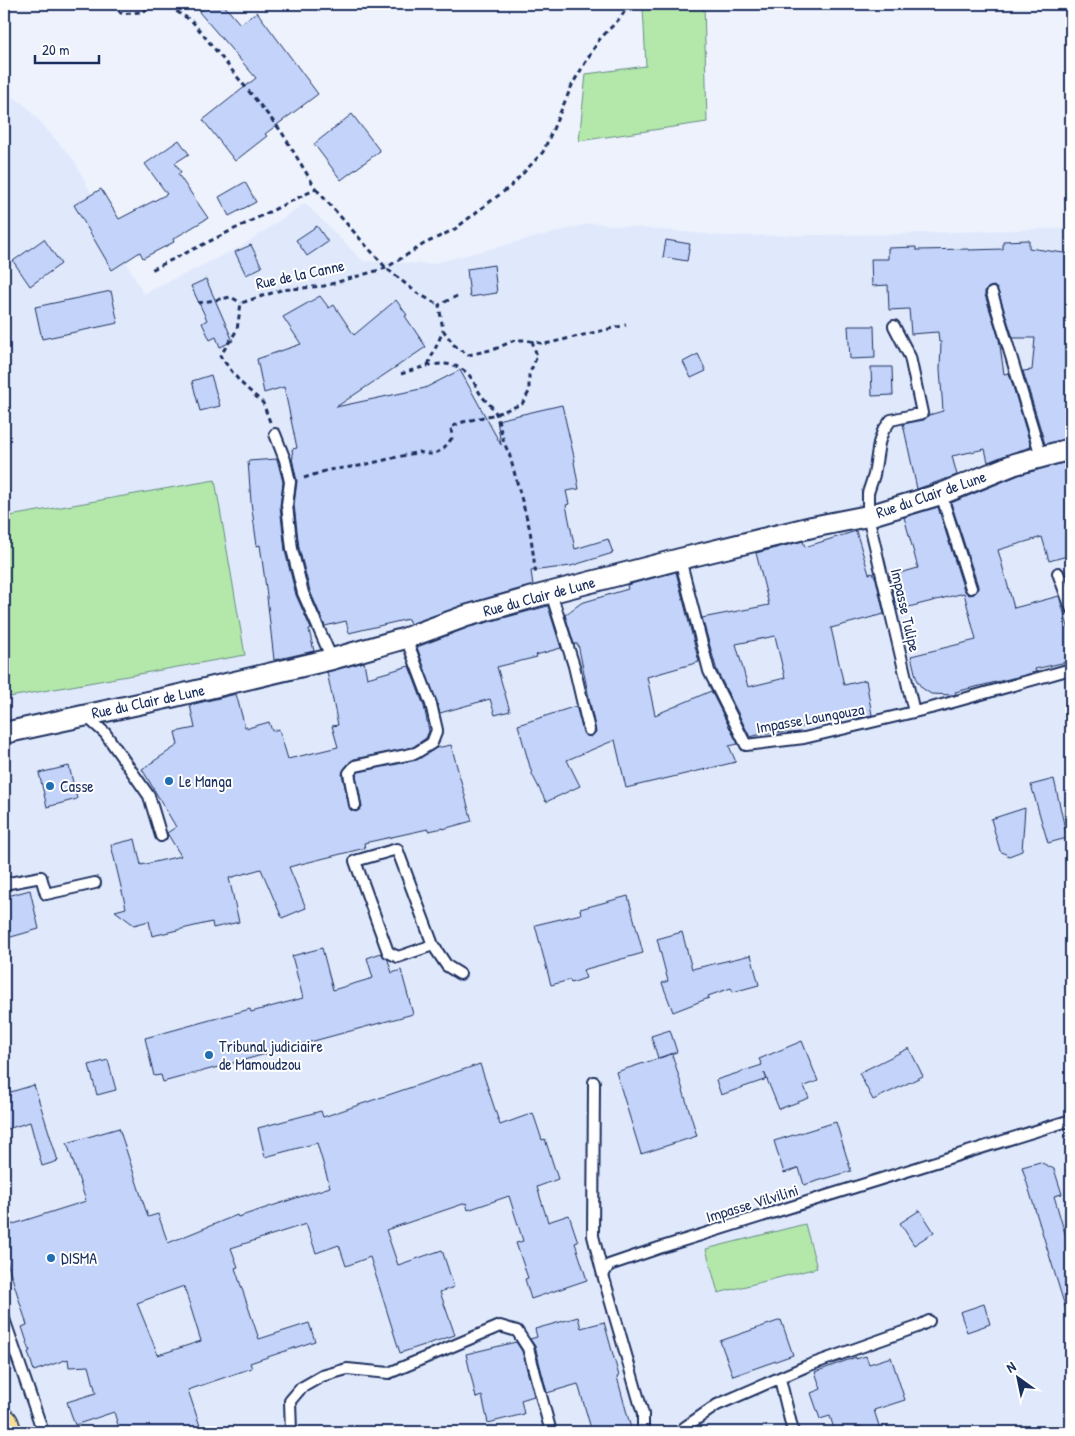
<svg xmlns="http://www.w3.org/2000/svg" width="1075" height="1436" viewBox="0 0 1075 1436" font-family="'Patrick Hand',sans-serif">
<style>
.built{fill:#e0e9fc}
.green{fill:#b3e8aa;stroke:#678c84}
.building{fill:#c3d3f9;stroke:#1b2f5e;fill-rule:evenodd}
.lines{fill:none;stroke-linecap:round;stroke-linejoin:round}
.service-casing{stroke:#1b2f5e;stroke-width:14}
.minor-casing{stroke:#1b2f5e;stroke-width:24}
.primary-casing{stroke:#1b2f5e;stroke-width:31}
.path{stroke:#1b2f5e;stroke-width:3;stroke-dasharray:5 4;stroke-linecap:butt}
.service{stroke:#fff;stroke-width:10}
.minor{stroke:#fff;stroke-width:20}
.primary{stroke:#f9df96;stroke-width:28}
.poi-dot{fill:#1f6fb2;stroke:#fff;stroke-width:2}
.labels{text-anchor:middle;stroke-width:4;stroke-linejoin:round;paint-order:stroke}
.street-label{font-size:16px;fill:#1b2f5e;stroke:#fff}
.poi-label{font-size:16px;fill:#1b2f5e;stroke:#fff;text-anchor:start}
</style>
<rect width="100%" height="100%" fill="#edf2fd"/>
<filter id="ink" filterUnits="userSpaceOnUse"><feTurbulence type="fractalNoise" baseFrequency=".02" numOctaves="2"/><feDisplacementMap in="SourceGraphic" scale="10" xChannelSelector="R" yChannelSelector="G"/><feConvolveMatrix kernelMatrix="1 2 1 2 8 2 1 2 1" color-interpolation-filters="sRGB"/></filter>
<g filter="url(#ink)">
<path class="built" d="M4 91 25 105 74 160 143 294 242 246 305 203 363 261 431 264 591 223 726 236 896 234 1071 228V1432H4Z"/>
<path class="green" d="M684 4H704L707 122 579 141 586 74 646 66 643 7Z
M215 480 245 655 4 698V517Z
M805 1224 817 1268 718 1293 706 1249Z"/>
<path class="building" d="M209 4H223L240 24 257 12 318 94 265 134 267 136 235 161 203 120 256 78 199 12Z
M352 114 380 151 341 180 314 144Z
M179 140 189 154 175 163 181 172 178 174 208 218 173 239 174 242 143 258 140 252 112 270 74 205 101 189 119 219 167 194 145 164Z
M245 182 256 202 229 216 219 197Z
M317 226 328 242 307 256 296 240Z
M44 239 61 264 30 286 13 261Z
M666 240 690 244 687 261 663 257Z
M1029 240V248L1071 254V346H1066L1071 383V437L1045 444 1023 371 1032 370 1035 338H1013L998 291 994 286 990 287 985 291V295L999 339 1004 374 1009 373 1031 447 1011 453 988 462 985 449 952 456 957 475 917 489 903 424 924 420 929 415 943 411 940 369 941 342H939L938 332 911 334 909 309 889 310 888 285 872 286 871 259H888V248L916 247V250L969 249V250L1003 249V241Z
M251 245 262 267 246 275 235 252Z
M494 265 497 293 470 297 467 269Z
M206 279 233 341 220 347 216 337 210 340 202 323 207 320 191 286Z
M111 291 118 323 42 339 35 307Z
M320 296 329 308 334 305 354 335 396 300 407 315 405 316 426 347 336 407 425 388 460 370 501 445 497 420 562 405 575 461 574 462 579 489 566 491 569 504 566 505 575 549 608 539 613 553 571 566 531 571 533 585 463 605 410 624 408 619 349 633 346 621 325 626 310 591 299 548 294 505 297 481 292 458H293L292 449 297 448 284 387 264 393 257 359 301 344 283 317Z
M848 326H874L875 358 850 359Z
M698 354 706 371 691 378 683 362Z
M871 367H892L893 395 872 396Z
M211 375 220 406 200 411 192 381Z
M277 459 283 482 280 506 285 551 296 595 311 629 309 630 314 651 274 660 266 588 260 545 257 546 251 502 248 461Z
M1071 461V555L1049 561 1042 537 998 550 1014 608 1059 596 1069 630H1071V661L1035 669 1036 672 1025 675 955 692 956 694 954 695 931 694 922 688 917 681 911 656 976 640 964 593 897 610 889 576 918 568 904 517 938 507 964 590 969 595 974 594 978 590V586L951 503 1019 475Z
M856 531 869 574 873 573 876 579 884 614 831 628 844 685 866 680 872 715 853 719 852 714 779 733 778 730 750 737 717 671 702 618 769 605 756 553 803 541 805 547ZM775 636 785 678 748 687 736 644Z
M676 572 699 662 647 677 655 715 711 691 738 744 729 746 736 762 626 788 615 740 567 760 580 786 546 802 532 774 518 725 576 706 584 734 591 737 596 732 578 644H574L565 615 581 603 628 589 627 585Z
M548 606 561 648 536 655 537 657 497 667 510 711 495 715 490 699 440 713 417 647 470 627Z
M364 662 367 678 409 666 424 706 429 731 426 738 413 747 354 759 350 762 344 769 342 774 350 809 356 812 362 807 356 775 359 772 417 760 436 748 451 745 472 821 443 829V828L429 831 428 829 364 843 365 848 289 867 306 908 282 918 261 869 229 878 239 922 213 928 212 922 152 936 149 921 134 925 115 911 126 908 111 845 135 839 141 865 181 856 167 833 176 827 142 769 178 745 175 732 195 728 190 705 236 694 245 727H248V728L269 722 272 731 279 729 288 759 338 747 332 726 338 725 327 672Z
M69 766 77 799 47 807 39 773Z
M1054 779 1067 838 1048 843 1031 785Z
M1025 808 1022 851 1009 856 1000 851 991 819Z
M30 890 39 929 4 939V897Z
M628 896 643 953 583 970 586 978 571 983 570 980 551 985 535 925 581 914 580 909Z
M682 932 692 969 751 955 759 985 733 992 731 988 708 996 709 998 673 1012 662 983 668 981 657 939Z
M322 948 333 990 373 978 367 958 381 953 388 960 392 973 401 970 413 1014 163 1082 161 1075 154 1076 145 1038 250 1009 251 1012 303 998 292 956Z
M670 1030 677 1052 658 1058 651 1036Z
M802 1041 818 1081 804 1086 809 1098 779 1109 764 1072 767 1079 721 1095 716 1080 762 1065 759 1059Z
M909 1048 923 1076 873 1100 859 1073Z
M672 1054 697 1136 641 1154 616 1072Z
M108 1060 116 1090 97 1095 89 1065Z
M480 1064 500 1125 533 1113 542 1140 545 1139 558 1179 537 1187 548 1222 569 1215 578 1242 575 1243 587 1280 531 1299 525 1279 528 1278 516 1243 523 1241 509 1196 468 1210 466 1203 386 1230 398 1265 442 1250 454 1287 440 1292 455 1335 400 1353 370 1257 346 1266 339 1245 316 1253 306 1224 231 1248 238 1267 235 1268 259 1339 309 1323 315 1341 250 1363 252 1368 188 1390 202 1432H120L114 1412 75 1425 67 1402 96 1393 89 1366 69 1367 68 1359 34 1371 28 1352 30 1351 22 1327 27 1325 4 1252V1227L86 1201 67 1143 119 1128 148 1217 158 1214 168 1243 237 1215 238 1217 330 1187 317 1143 265 1157 258 1128 321 1111 323 1117ZM184 1286 201 1341 158 1355 137 1303Z
M34 1085 58 1161 42 1166 30 1122 4 1130V1094Z
M836 1122 851 1171 804 1185 799 1168 784 1173 774 1141Z
M1040 1162 1054 1169 1062 1194 1054 1196 1071 1254V1312L1067 1313 1022 1167Z
M920 1210 934 1232 914 1245 900 1223Z
M984 1304 990 1324 967 1332 960 1312Z
M578 1317 581 1328 604 1322 619 1376 617 1377 632 1432H592L578 1384 547 1393 535 1346 530 1339 537 1337 535 1329Z
M781 1320 793 1355 733 1376 720 1341Z
M516 1342 522 1351 534 1396 521 1400 524 1414 488 1423 482 1396 476 1398 466 1354Z
M866 1356 869 1364 891 1357 905 1400 874 1410 880 1429 871 1432H863L861 1426 844 1432H835L830 1416 820 1419 811 1393 821 1389 815 1372 856 1357V1359Z"/>
<g class="lines">
<defs>
<path id="service" d="M992 293 1041 456
M894 326 910 357 922 413 891 420 883 431 879 443 874 475 868 493V516L914 712
M275 434 285 460 290 482 287 505 292 549 303 593 332 659
M941 494 971 588
M680 559 709 671 746 745 804 738 935 707 1071 669
M1058 573 1071 608
M551 593 574 666 589 730
M86 716 105 733 149 796 161 836
M355 805 349 773 355 766 416 753 432 743 437 730 431 704 406 638
M4 884 41 877 46 894 95 883
M433 945 398 957 388 952 355 861 397 849 433 945 447 966 460 974
M594 1082 593 1236 603 1275
M4 1319 43 1432
M780 1379 793 1432
M291 1432 290 1401 301 1388 322 1376 347 1369 389 1373 500 1326 517 1331 528 1348 551 1432
M643 1432V1414L603 1275 609 1265 659 1248 1071 1120
M680 1432 685 1427 717 1405 807 1366 917 1327 929 1321"/>
<path id="minor" d="M4 733 171 697 332 659 406 638 466 616 541 595 680 559 812 527 868 516 941 494 1015 464 1071 449"/>
<path id="primary" d="M4 1423 7 1432"/>
</defs>
<use href="#service" class="service-casing"/>
<use href="#minor" class="minor-casing"/>
<use href="#primary" class="primary-casing"/>
<path class="path" d="M112 4 122 14 140 12 165 4 192 21 281 131 316 189 151 270
M316 189 386 268 417 293 439 305
M457 296 439 305 443 330 454 345 468 355 495 349 515 340H525L545 344 626 325
M198 303 231 297 241 303
M428 365 443 331
M401 374C422 367 451 355 469 375 474 381 477 389 481 395 486 402 494 407 497 416 501 429 502 441 509 453L530 530 536 575
M270 422 263 403 240 382 220 356 237 330 241 303 281 290 324 286 386 268 424 244 455 229 483 207 511 186 543 152 573 83 599 40 621 17 629 4
M304 478 328 470 359 466 419 452C436 458 443 450 452 438L451 427 463 422 496 414 522 404 529 392V375L537 356 532 341"/>
<use href="#service" class="service"/>
<use href="#minor" class="minor"/>
<use href="#primary" class="primary"/>
</g>
</g>
<g class="poi-dot">
<circle cx="169" cy="781" r="5"/>
<circle cx="50" cy="786" r="5"/>
<circle cx="209" cy="1055" r="5"/>
<circle cx="51" cy="1258" r="5"/>
</g>
<g class="labels">
<g class="street-label">
<text transform="translate(300 274) rotate(-12)" y="6">Rue de la Canne</text>
<text transform="translate(931 494) rotate(-19)" y="6">Rue du Clair de Lune</text>
<text transform="translate(539 596) rotate(-15)" y="6">Rue du Clair de Lune</text>
<text transform="translate(906 610) rotate(77)" y="6">Impasse Tulipe</text>
<text transform="translate(148 701) rotate(-12)" y="6">Rue du Clair de Lune</text>
<text transform="translate(810 718) rotate(-10)" y="6">Impasse Loungouza</text>
<text transform="translate(752 1203) rotate(-17)" y="6">Impasse Vilvilini</text>
</g>
<g class="poi-label">
<text x="179" y="787">Le Manga</text>
<text x="60" y="792">Casse</text>
<text x="219" y="1052">Tribunal judiciaire<tspan x="219" dy="18">de Mamoudzou</tspan></text>
<text x="61" y="1264">DISMA</text>
</g>
</g>
<rect width="1075" height="1436" fill="none" stroke="#fff" stroke-width="20"/>
<rect x="10" y="10" width="1055" height="1416" fill="none" stroke="#1b2f5e" stroke-width="2" filter="url(#ink)"/>
<g transform="translate(1018 1378) rotate(327)" stroke="#ffffff" stroke-width="4" paint-order="stroke">
<path d="M0-4L9 19L0 12L-9 19Z" fill="#1b2f5e"/>
<text y="-8" font-size="14" font-weight="bold" text-anchor="middle" fill="#1b2f5e">N</text>
</g>
<path d="M35 55v8h64v-8" fill="none" stroke="#1b2f5e" stroke-width="2.5"/>
<text x="42" y="55" font-size="15" fill="#1b2f5e" stroke="#ffffff" stroke-width="4" paint-order="stroke">20 m</text>
</svg>
